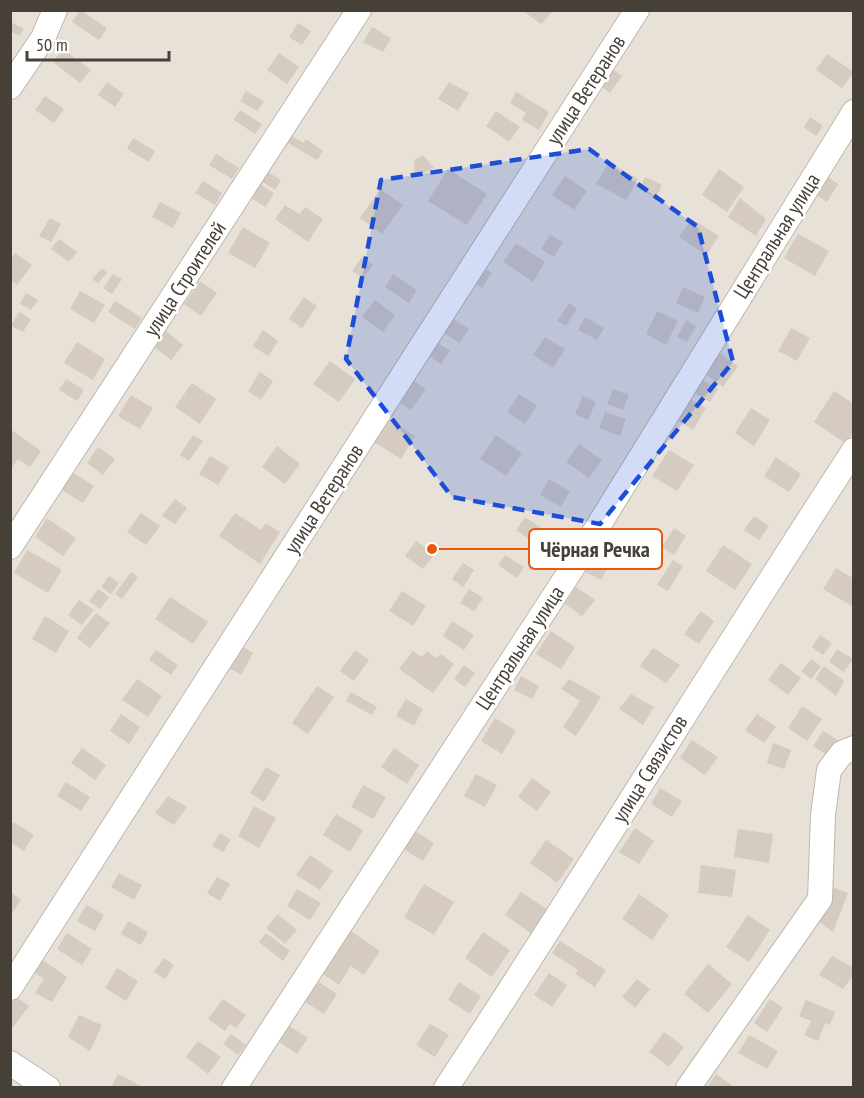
<svg xmlns="http://www.w3.org/2000/svg" width="864" height="1098" viewBox="0 0 864 1098" font-family="'PT Sans Narrow',sans-serif">
<style>
.residential{fill:#e7e1d8}
.building{fill:#d5cbc0}
.lines{fill:none;stroke-linecap:round;stroke-linejoin:round}
.minor-casing{stroke:#bfb7ad;stroke-width:26}
.minor{stroke:#fff;stroke-width:24}
.marked{fill:#1d4ed8;fill-opacity:0.2;stroke:#1d4ed8;stroke-width:4.5;stroke-dasharray:12 8;stroke-linejoin:round}
.labels{text-anchor:middle;stroke-width:5;stroke-linejoin:round;paint-order:stroke}
.street-label{font-size:21px;fill:#474038;stroke:#fff}
.leader{fill:none;stroke:#e8590c;stroke-width:2}
.callout-dot{fill:#e8590c;stroke:#fff;stroke-width:2}
.callout{fill:#fff;stroke:#e8590c;stroke-width:2}
.callout-label{font-size:22px;text-anchor:middle;font-weight:bold;fill:#474038}
</style>
<rect width="100%" height="100%" fill="#f4f0ea"/>
<path class="residential" d="M11 11H853V1087H11Z"/>
<path class="building" d="M80 10 107 28 99 40 72 22Z
M522 10H554L541 24Z
M11 22 24 29 19 36 10 31Z
M298 23 311 31 302 45 289 37Z
M372 27 391 38 383 52 363 42Z
M63 49 91 70 80 83 53 62Z
M279 53 299 67 287 84 267 70Z
M827 54 854 72 842 88 816 70Z
M609 67 622 76 610 93 597 83Z
M107 82 124 94 115 107 98 95Z
M449 82 469 93 458 111 438 99Z
M246 91 264 101 258 111 240 101Z
M516 92 549 112 539 130 522 120 526 113 510 103Z
M45 96 64 109 54 123 35 110Z
M240 110 262 124 255 134 234 120Z
M496 111 520 127 509 142 486 126Z
M810 117 823 126 816 136 804 127Z
M285 132 304 143 306 139 323 151 317 160 281 139Z
M133 138 155 151 149 162 127 149Z
M216 154 239 168 232 179 209 165Z
M423 155 434 168 415 177 414 160Z
M609 162 638 179 626 200 596 184Z
M260 167 281 180 275 190 255 177Z
M448 169 487 194 467 225 428 201Z
M719 169 744 187 727 212 702 195Z
M817 170 838 184 827 202 806 188Z
M565 176 587 191 574 210 552 195Z
M645 177 662 185 656 198 639 189Z
M253 180 274 193 266 207 244 194Z
M203 181 222 193 215 205 195 193Z
M380 189 403 205 382 234 360 218Z
M740 198 766 219 756 236 728 217Z
M160 202 181 213 173 228 152 217Z
M285 205 299 214 305 207 323 219 308 242 275 219Z
M50 218 61 224 51 242 39 236Z
M692 219 719 236 706 255 679 237Z
M243 227 270 243 255 268 228 253Z
M798 234 829 251 815 276 784 258Z
M550 235 563 242 554 257 541 249Z
M59 239 77 252 69 262 51 249Z
M516 243 545 262 533 282 503 262Z
M15 253 32 265 17 285 10 280V260Z
M362 257 373 265 363 278 352 271Z
M476 262 492 273 482 288 465 278Z
M102 268 107 273 98 283 92 279Z
M113 274 122 279 112 294 103 288Z
M393 274 417 290 409 303 385 287Z
M200 281 217 293 201 316 184 304Z
M683 287 705 297 698 313 676 303Z
M80 291 105 305 94 323 70 309Z
M26 293 38 300 31 310 20 304Z
M304 297 317 306 302 328 289 319Z
M375 300 395 315 383 332 362 317Z
M115 301 142 318 135 329 108 312Z
M569 303 577 309 566 326 557 321Z
M657 311 678 321 666 345 646 334Z
M19 312 31 319 23 332 11 326Z
M450 317 469 329 459 343 441 331Z
M585 317 604 328 597 340 578 330Z
M686 320 696 326 687 342 677 337Z
M791 328 810 338 797 361 778 351Z
M165 330 183 345 171 360 153 346Z
M263 330 278 341 268 356 253 346Z
M545 337 565 349 553 368 533 355Z
M432 339 450 351 441 364 424 352Z
M77 342 105 359 93 380 64 363Z
M718 352 738 366 723 387 703 372Z
M330 361 355 379 339 402 313 384Z
M260 372 273 381 261 400 248 391Z
M695 376 718 389 710 402 687 389Z
M66 379 84 390 77 401 59 390Z
M411 379 426 389 411 410 396 400Z
M192 383 216 399 200 424 175 407Z
M613 389 629 395 623 410 607 404Z
M834 391 854 404V431L845 443 814 422Z
M519 394 537 405 525 424 507 412Z
M131 395 153 408 140 429 118 416Z
M583 396 596 402 588 420 575 414Z
M690 399 706 408 693 430 677 420Z
M751 408 770 420 754 446 735 433Z
M605 412 626 419 620 436 599 428Z
M388 419 415 436 401 459 374 442Z
M10 429 41 451 30 467 18 459 10 470Z
M193 435 203 441 189 461 180 455Z
M496 435 522 453 506 476 480 459Z
M579 444 602 460 589 478 566 462Z
M277 446 300 464 285 484 262 467Z
M98 447 115 459 103 475 87 463Z
M669 450 694 465 677 491 652 476Z
M210 456 229 467 218 485 199 474Z
M776 457 801 474 789 492 764 476Z
M72 472 94 486 83 503 62 490Z
M549 479 570 491 561 507 540 495Z
M175 499 187 508 175 524 162 516Z
M141 513 160 526 146 545 127 532Z
M235 513 261 530 266 523 280 532 260 564 219 536Z
M754 516 769 526 759 540 744 530Z
M525 517 543 529 533 542 516 530Z
M47 518 76 538 63 556 35 537Z
M674 528 686 536 674 555 662 547Z
M596 537 618 549 601 580 579 569Z
M416 541 435 554 423 569 405 556Z
M723 545 752 564 735 590 706 571Z
M645 548 662 558 655 571 637 561Z
M27 550 62 570 48 593 14 573Z
M505 555 524 567 517 578 498 565Z
M673 560 683 566 668 591 657 585Z
M463 563 474 570 463 587 452 579Z
M836 568 854 579 852 606 823 589Z
M131 572 138 577 122 599 115 594Z
M109 576 119 583 111 594 101 587Z
M576 587 595 600 582 616 565 604Z
M98 589 109 597 100 609 89 601Z
M469 589 483 598 474 611 460 603Z
M402 591 426 606 413 626 389 611Z
M170 597 208 622 193 644 155 619Z
M79 600 94 610 82 625 68 615Z
M701 611 714 621 699 644 684 634Z
M96 613 110 623 90 648 77 638Z
M45 616 69 631 56 653 32 639Z
M452 621 474 635 464 650 443 636Z
M551 631 575 647 561 669 536 654Z
M820 635 832 643 823 655 812 647Z
M235 642 253 653 241 675 222 664Z
M653 648 680 665 666 683 640 666Z
M837 649 853 659 844 672 829 662Z
M156 650 178 665 171 675 149 660Z
M355 650 369 660 354 681 340 671Z
M413 651 422 657 427 651 436 658 441 654 454 664 433 693 399 669Z
M811 659 821 666 811 679 801 671Z
M781 663 801 678 788 695 768 680Z
M464 665 475 673 465 687 454 679Z
M824 666 844 681 836 696 815 679Z
M521 676 539 686 532 699 514 690Z
M137 679 162 696 148 717 122 700Z
M569 679 601 697 576 736 563 727 580 701 561 689Z
M317 686 334 697 308 734 292 723Z
M351 692 377 707 372 715 346 701Z
M631 694 654 707 643 725 619 709Z
M406 699 423 709 414 726 396 716Z
M802 706 822 719 807 741 788 728Z
M121 714 140 727 129 744 110 731Z
M757 714 776 727 764 743 745 730Z
M495 718 516 731 502 754 481 741Z
M823 731 838 740 827 755 813 746Z
M692 740 718 757 705 775 680 758Z
M773 743 791 750 784 769 767 763Z
M82 748 106 765 95 780 71 763Z
M394 748 419 765 407 784 381 767Z
M266 767 280 775 264 802 250 793Z
M476 774 497 785 485 807 464 796Z
M532 778 551 792 537 811 518 797Z
M66 782 90 797 81 811 57 796Z
M363 785 386 797 373 819 351 807Z
M660 788 682 801 672 817 651 804Z
M168 796 187 807 174 825 155 813Z
M254 806 276 818 259 848 238 836Z
M336 814 363 830 350 852 323 835Z
M13 822 34 835 24 851 10 842V827Z
M635 828 654 841 639 864 619 852Z
M738 829 773 834 769 863 734 857Z
M413 830 434 843 423 861 403 849Z
M220 833 231 840 223 852 212 846Z
M546 840 574 859 557 883 530 863Z
M310 855 333 871 320 890 296 875Z
M701 865 736 870 732 897 698 893Z
M119 873 142 885 134 900 111 887Z
M217 877 230 884 220 901 207 893Z
M424 884 454 902 434 935 404 917Z
M830 886 848 893 833 932 817 920Z
M297 889 321 903 310 920 287 906Z
M10 892 21 900 10 916Z
M521 892 548 910 532 934 505 915Z
M639 894 669 915 652 940 622 919Z
M86 905 104 915 95 931 77 921Z
M278 914 297 930 285 944 266 928Z
M748 915 770 930 749 962 726 947Z
M128 921 148 932 141 945 121 934Z
M349 930 380 951 364 975 351 966 339 985 321 973Z
M483 932 510 950 492 977 465 958Z
M67 933 92 949 82 965 57 949Z
M266 933 290 951 283 961 259 942Z
M560 941 606 970 595 987 575 974 578 970 552 953Z
M832 956 854 968V974L843 989 819 975Z
M164 958 174 965 165 979 154 972Z
M41 959 67 977 52 1002 35 993 44 979 32 971Z
M708 964 732 984 708 1013 684 994Z
M117 968 138 981 126 1001 105 988Z
M549 973 567 985 552 1007 534 995Z
M313 978 337 994 324 1014 299 998Z
M637 979 650 989 635 1008 622 997Z
M459 982 481 996 470 1014 448 1000Z
M14 995 29 1006 10 1031V1000Z
M223 999 246 1015 236 1028 230 1024 225 1031 208 1019Z
M770 999 783 1008 767 1032 754 1023Z
M806 1000 835 1012 830 1025 825 1023 818 1041 804 1035 811 1021 799 1016Z
M79 1015 102 1025 90 1051 68 1037Z
M286 1024 308 1038 297 1054 275 1039Z
M430 1024 449 1035 435 1057 416 1045Z
M664 1032 684 1047 669 1067 649 1052Z
M231 1034 246 1045 238 1055 223 1044Z
M749 1035 778 1051 767 1069 738 1053Z
M198 1041 221 1057 208 1074 186 1057Z
M118 1074 141 1086 140 1088H111Z
M716 1074 736 1088H707Z"/>
<g class="lines">
<defs>
<path id="minor" d="M10 87 43 38 55 10
M10 547 359 10
M10 988 637 10
M10 1063 48 1088
M234 1088 571 570 854 112
M446 1088C585 877 716 662 854 450
M688 1088 820 899 823 815 829 770 842 753 854 748"/>
</defs>
<use href="#minor" class="minor-casing"/>
<use href="#minor" class="minor"/>
</g>
<path class="marked" d="M589 149 698 227 733 362 600 524 452 497 346 359 381 180Z"/>
<g class="labels">
<g class="street-label">
<text transform="translate(586 90) rotate(-57)" y="7">улица Ветеранов</text>
<text transform="translate(777 236) rotate(-58)" y="7">Центральная улица</text>
<text transform="translate(185 279) rotate(-57)" y="7">улица Строителей</text>
<text transform="translate(324 499) rotate(-57)" y="7">улица Ветеранов</text>
<text transform="translate(520 648) rotate(-57)" y="7">Центральная улица</text>
<text transform="translate(650 769) rotate(-58)" y="7">улица Связистов</text>
</g>
</g>
<path class="leader" d="M432 549L529 549"/>
<circle class="callout-dot" cx="432" cy="549" r="6"/>
<rect class="callout" x="529" y="529" width="133" height="40" rx="6"/>
<g class="callout-label">
<text x="595" y="557">Чёрная Речка</text>
</g>
<rect width="864" height="1098" fill="none" stroke="#474038" stroke-width="24"/>
<path d="M27 51v9h142v-9" fill="none" stroke="#474038" stroke-width="3"/>
<text x="36" y="51" font-size="18" fill="#474038" stroke="#ffffff" stroke-width="4.5" paint-order="stroke">50 m</text>
</svg>
